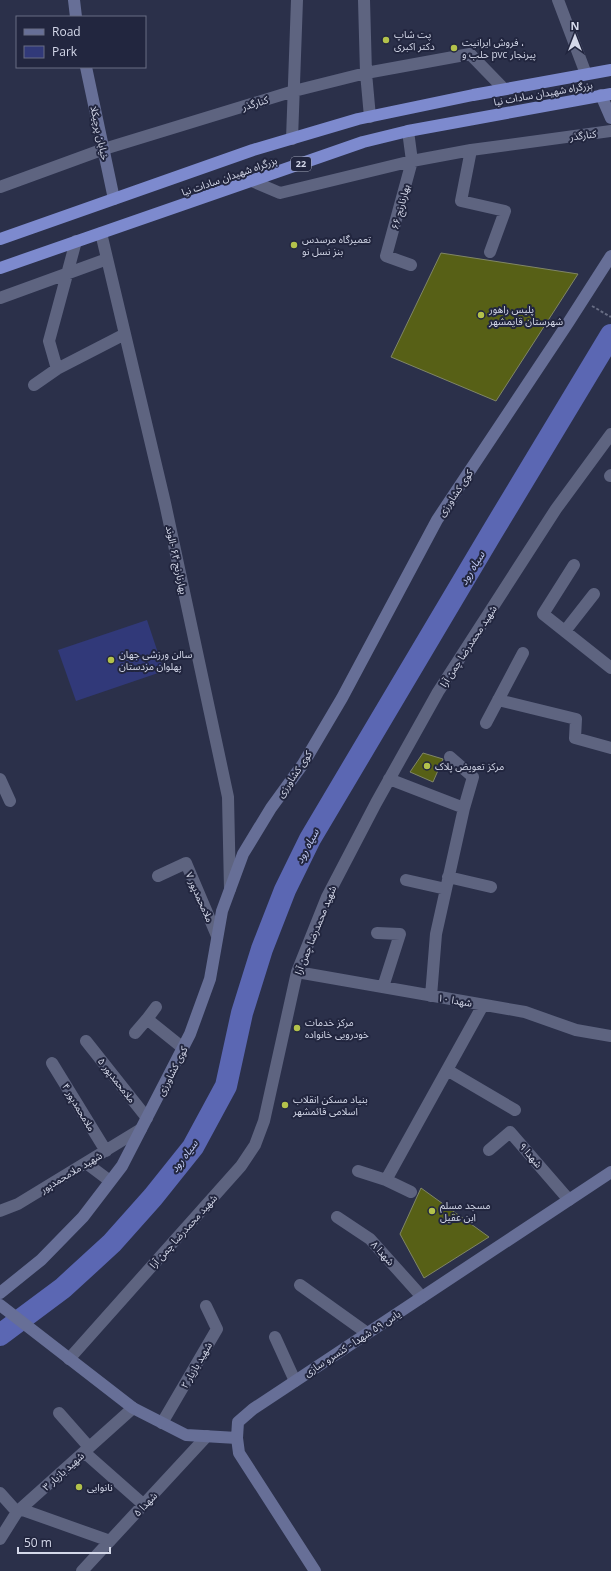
<svg xmlns="http://www.w3.org/2000/svg" width="611" height="1571" viewBox="0 0 611 1571" font-family="'Open Sans','Noto Sans Arabic',sans-serif">
<style>
.green{fill:#313979}
.lines{fill:none;stroke-linecap:round;stroke-linejoin:round}
.river{stroke:#5b67b3;stroke-width:22}
.building{fill:#576016;stroke:#808667}
.path{stroke:#686d84;stroke-width:2;stroke-dasharray:3 2;stroke-linecap:butt}
.street{stroke:#5e6480;stroke-width:12}
.secondary{stroke:#676f97;stroke-width:12}
.highway{stroke:#7d8ace;stroke-width:12}
.poi-dot{fill:#b3c24b;stroke:#22263f;stroke-width:1.5}
.labels{text-anchor:middle;stroke-width:4;stroke-linejoin:round;paint-order:stroke}
.shield{fill:#22263f;stroke:#9fa3b6;stroke-width:1}
.shield-label{font-size:9px;font-weight:bold;fill:#d4d8e9}
.poi-label{font-size:10px;fill:#d4d8e9;stroke:#22263f;text-anchor:start}
.street-label{font-size:10px;fill:#d4d8e9;stroke:#22263f}
.water-label{font-size:11px;font-style:italic;fill:#bec8f2;stroke:#22263f}
</style>
<rect width="100%" height="100%" fill="#2b304a"/>
<path class="green" d="M147 620 164 671 76 701 58 650Z"/>
<g class="lines">
<path class="river" d="M0 1335 63 1288 112 1243 153 1197 193 1147 226 1086 242 1013 262 949 285 890 310 839 491 534 611 335"/>
</g>
<path class="building" d="M441 253 578 274 496 401 391 357Z
M423 753 443 759 433 782 410 772Z
M421 1188 489 1237 424 1278 400 1234Z"/>
<g class="lines">
<path class="path" d="M592 306 611 317"/>
<path class="street" d="M364 0 366 73 370 117
M558 0 586 74
M408 131 412 161 386 256 411 265
M292 139 297 0
M471 150 461 201 505 211 490 252
M252 181 280 193 412 161 471 150 611 131
M0 187 104 149 294 91 366 73 470 54 504 89
M101 233 165 503 228 797 230 889
M76 241 49 341 57 369 125 334
M0 298 107 259
M34 385 57 369
M610 476 611 475
M574 565 543 614 611 668
M565 631 594 594
M498 700 576 719 575 738 611 748
M486 723 523 653
M450 757 473 777 464 808
M0 779 10 801
M389 779 464 808 436 934 431 996
M158 876 186 863 217 936
M448 877 491 887
M406 880 446 889
M377 933 400 934 383 987
M297 972 525 1012 576 1030 611 1036
M147 1019 156 1007
M135 1033 147 1019 183 1048
M86 1041 147 1118
M52 1063 106 1151
M447 1070 515 1110
M489 1150 510 1132 569 1200
M86 1163 110 1181
M358 1171 386 1180 483 1005
M386 1180 411 1192
M0 1211 18 1204 141 1129
M337 1217 370 1239 422 1297
M300 1285 367 1333
M275 1337 295 1381
M69 1359 241 1166 255 1145 264 1121 297 972 327 897 376 803 438 692 556 509 611 434
M59 1413 89 1447
M162 1423 217 1329 206 1306
M84 1452 144 1505
M0 1493 17 1512
M20 1509 110 1541
M0 1539 17 1512 133 1408
M82 1571 207 1436"/>
<path class="secondary" d="M74 0 76 17
M86 67 114 199
M601 95 611 118
M0 1293 41 1260 83 1217 122 1166 190 1034 210 979 222 911 243 854 271 808 303 764 342 698 437 520 568 323 611 256
M0 1305 133 1408 186 1435 237 1438
M315 1571 239 1453 237 1438 238 1422 253 1409 611 1172"/>
<path class="highway" d="M0 239 253 150 358 119 473 95 611 70
M0 268 363 142 408 131 611 94"/>
</g>
<g class="poi-dot">
<circle cx="386" cy="40" r="4"/>
<circle cx="454" cy="48" r="4"/>
<circle cx="294" cy="245" r="4"/>
<circle cx="481" cy="315" r="4"/>
<circle cx="111" cy="660" r="4"/>
<circle cx="427" cy="766" r="4"/>
<circle cx="297" cy="1028" r="4"/>
<circle cx="285" cy="1105" r="4"/>
<circle cx="432" cy="1211" r="4"/>
<circle cx="79" cy="1487" r="4"/>
</g>
<g class="labels">
<rect class="shield" x="291" y="157" width="20" height="14" rx="3"/>
<g class="shield-label">
<text x="301" y="167">22</text>
</g>
<g class="poi-label">
<text x="394" y="38">پت شاپ<tspan x="394" dy="12">دکتر اکبری</tspan></text>
<text x="462" y="46">فروش ایرانیت ،<tspan x="462" dy="12">حلب و pvc پیرنجار</tspan></text>
<text x="302" y="243">تعمیرگاه مرسدس<tspan x="302" dy="12">بنز نسل نو</tspan></text>
<text x="489" y="313">پلیس راهور<tspan x="489" dy="12">شهرستان قایمشهر</tspan></text>
<text x="119" y="658">سالن ورزشی جهان<tspan x="119" dy="12">پهلوان مزدستان</tspan></text>
<text x="435" y="770">مرکز تعویض پلاک</text>
<text x="305" y="1026">مرکز خدمات<tspan x="305" dy="12">خودرویی خانواده</tspan></text>
<text x="293" y="1103">بنیاد مسکن انقلاب<tspan x="293" dy="12">اسلامی قائمشهر</tspan></text>
<text x="440" y="1209">مسجد مسلم<tspan x="440" dy="12">ابن عقیل</tspan></text>
<text x="87" y="1491">نانوایی</text>
</g>
<g class="street-label">
<text transform="translate(543 93) rotate(-10)" y="4">بزرگراه شهیدان سادات نیا</text>
<text transform="translate(255 103) rotate(-17)" y="4">کنارگذر</text>
<text transform="translate(100 133) rotate(78)" y="4">خیابان پرچیکلا</text>
<text transform="translate(583 135) rotate(-8)" y="4">کنارگذر</text>
<text transform="translate(229 176) rotate(-19)" y="4">بزرگراه شهیدان سادات نیا</text>
<text transform="translate(400 207) rotate(-75)" y="4">بهارنارنج ۶۶</text>
<text transform="translate(455 493) rotate(-56)" y="4">کوی کشاورزی</text>
<text transform="translate(177 560) rotate(78)" y="4">بهارنارنج ۶۴ -الوند</text>
<text transform="translate(468 646) rotate(-57)" y="4">شهید محمدرضا چمن آرا</text>
<text transform="translate(294 774) rotate(-56)" y="4">کوی کشاورزی</text>
<text transform="translate(200 897) rotate(66)" y="4">ملامحمدپور ۷</text>
<text transform="translate(315 930) rotate(-68)" y="4">شهید محمدرضا چمن آرا</text>
<text transform="translate(455 1000) rotate(10)" y="4">شهدا ۱۰</text>
<text transform="translate(172 1071) rotate(-63)" y="4">کوی کشاورزی</text>
<text transform="translate(117 1080) rotate(52)" y="4">ملامحمدپور ۵</text>
<text transform="translate(79 1107) rotate(59)" y="4">ملامحمدپور ۴</text>
<text transform="translate(531 1155) rotate(49)" y="4">شهدا ۹</text>
<text transform="translate(71 1172) rotate(-31)" y="4">شهید ملامحمدپور</text>
<text transform="translate(183 1231) rotate(-48)" y="4">شهید محمدرضا چمن آرا</text>
<text transform="translate(383 1253) rotate(48)" y="4">شهدا ۸</text>
<text transform="translate(352 1343) rotate(-33)" y="4">یاس ۵۹ شهدا - کنسرو سازی</text>
<text transform="translate(196 1365) rotate(-60)" y="4">شهید بازیار ۲</text>
<text transform="translate(63 1471) rotate(-42)" y="4">شهید بازیار ۳</text>
<text transform="translate(145 1504) rotate(-47)" y="4">شهدا ۵</text>
</g>
<g class="water-label">
<text transform="translate(472 568) rotate(-59)" y="4">سیاه رود</text>
<text transform="translate(307 846) rotate(-62)" y="4">سیاه رود</text>
<text transform="translate(184 1156) rotate(-53)" y="4">سیاه رود</text>
</g>
</g>
<rect x="16" y="16" width="130" height="52" fill="#22263f" stroke="#696d83"/>
<rect x="24" y="29" width="20" height="6" fill="#676f97" stroke="#696d83"/>
<text x="52" y="36" font-size="12" fill="#d4d8e9">Road</text>
<rect x="24" y="46" width="20" height="12" fill="#313979" stroke="#696d83"/>
<text x="52" y="56" font-size="12" fill="#d4d8e9">Park</text>
<g transform="translate(575 36)" stroke="#22263f" stroke-width="3" paint-order="stroke">
<path d="M0-3L7 15L0 10L-7 15Z" fill="#d4d8e9"/>
<text y="-6" font-size="11" font-weight="bold" text-anchor="middle" fill="#d4d8e9">N</text>
</g>
<path d="M18 1547v6h92v-6" fill="none" stroke="#d4d8e9" stroke-width="2"/>
<text x="24" y="1547" font-size="12" fill="#d4d8e9" stroke="#22263f" stroke-width="3" paint-order="stroke">50 m</text>
</svg>
